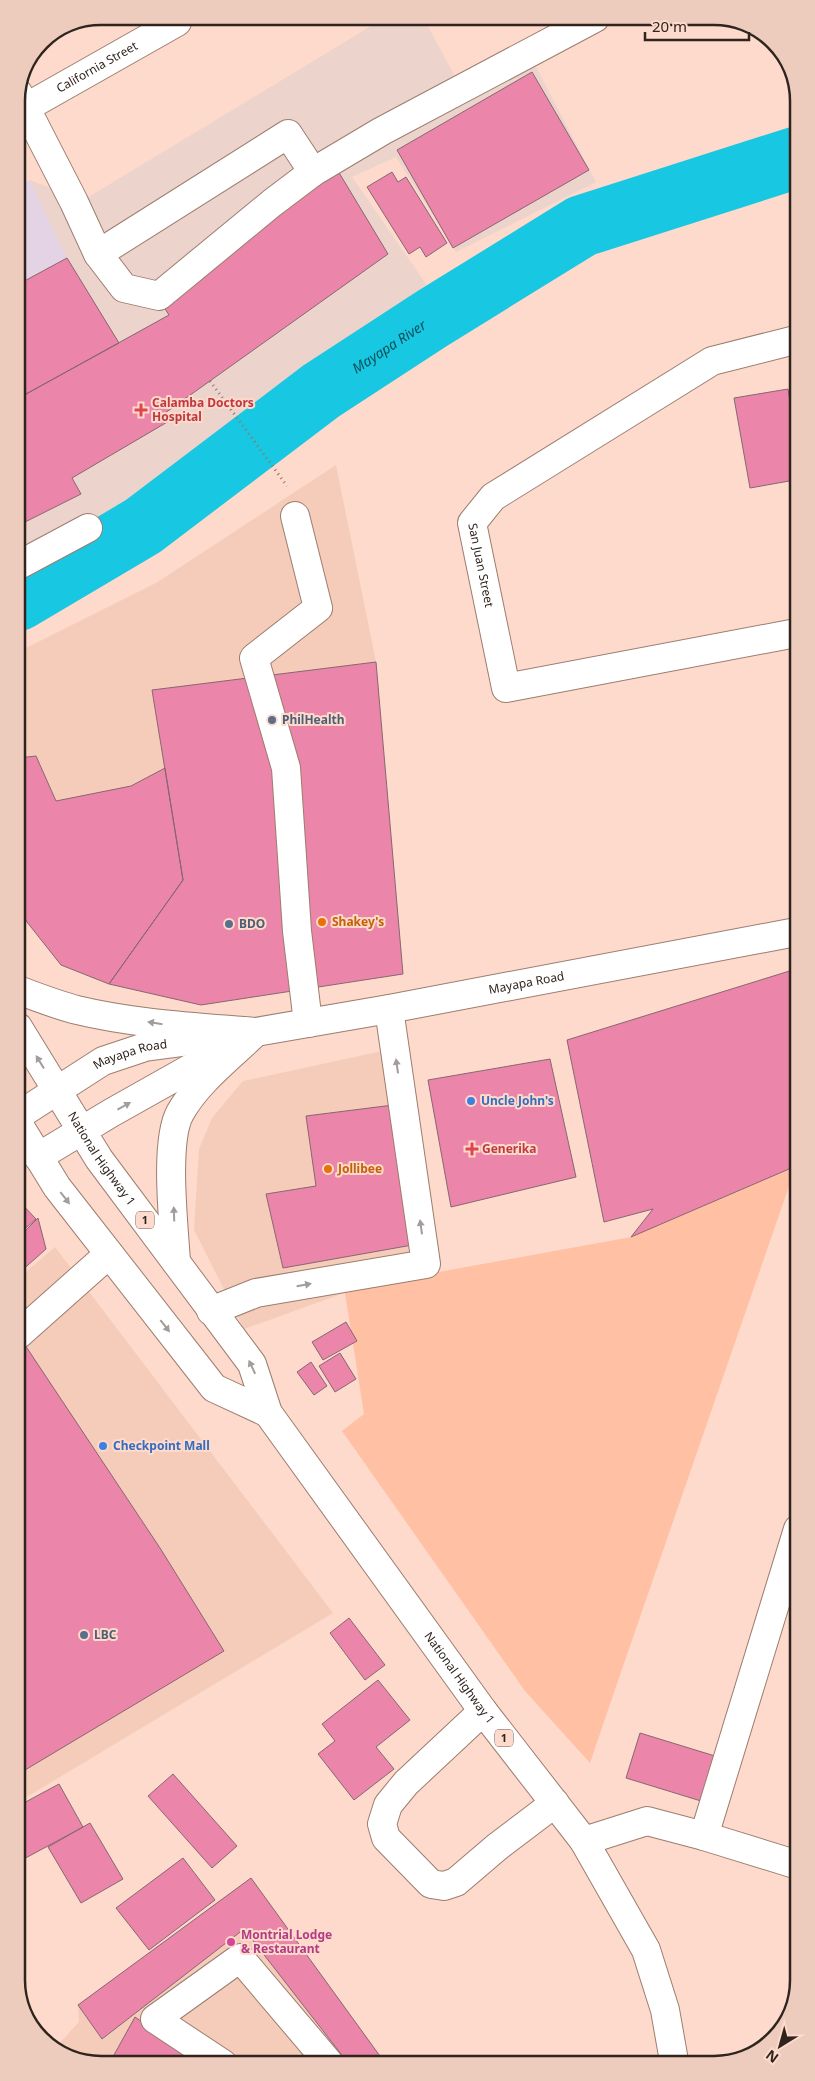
<svg xmlns="http://www.w3.org/2000/svg" width="815" height="2081" viewBox="0 0 815 2081" font-family="'Noto Sans',sans-serif">
<style>
.built{fill:#f5ccba}
.education{fill:#e4d3e4}
.medical{fill:#ecd3cb}
.green{fill:#ffc0a4}
.lines{fill:none;stroke-linecap:round;stroke-linejoin:round}
.river{stroke:#18c7e1;stroke-width:62}
.building{fill:#eb85a9;stroke:#876771}
.minor-casing{stroke:#9c7d6f;stroke-width:30}
.major-casing{stroke:#9c7d6f;stroke-width:30}
.highway-casing{stroke:#9c7d6f;stroke-width:30}
.path{stroke:#8d776d;stroke-width:3;stroke-dasharray:1 4;stroke-linecap:butt}
.minor{stroke:#fff;stroke-width:28}
.major{stroke:#fff;stroke-width:28}
.highway{stroke:#fff;stroke-width:28}
.oneway{fill:#a29c9a}
.health-dot{fill:#e0444e;stroke:#fddacb;stroke-width:2}
.service-dot{fill:#5c6f8a;stroke:#fddacb;stroke-width:2}
.food-dot{fill:#e8710a;stroke:#fddacb;stroke-width:2}
.shop-dot{fill:#3f7fe0;stroke:#fddacb;stroke-width:2}
.hotel-dot{fill:#d1479c;stroke:#fddacb;stroke-width:2}
.labels{text-anchor:middle;stroke-width:4;stroke-linejoin:round;paint-order:stroke}
.shield{fill:#fddacb;stroke:#6e5b52;stroke-width:1}
.shield-label{font-size:11px;font-weight:bold;fill:#30241e}
.street-label{font-size:12px;fill:#30241e;stroke:#fddacb}
.health-label{font-size:12px;font-weight:bold;fill:#be3a42;stroke:#fddacb;text-anchor:start}
.service-label{font-size:12px;font-weight:bold;fill:#4e5e75;stroke:#fddacb;text-anchor:start}
.food-label{font-size:12px;font-weight:bold;fill:#c56008;stroke:#fddacb;text-anchor:start}
.shop-label{font-size:12px;font-weight:bold;fill:#366cbe;stroke:#fddacb;text-anchor:start}
.hotel-label{font-size:12px;font-weight:bold;fill:#b23c85;stroke:#fddacb;text-anchor:start}
.water-label{font-size:14px;font-style:italic;fill:#0d4f5a;stroke:#fddacb}
.rim{fill:none;stroke:#30241e;stroke-width:2.5}
</style>
<rect width="100%" height="100%" fill="#fddacb"/>
<path class="built" d="M336 465 376 662 403 974 201 1005 109 984 183 880 165 768 131 786 56 801 36 756 18 758V652L156 583Z
M401 1047 417 1276 344 1293 244 1329 194 1230 199 1149 212 1118 243 1081Z
M55 1247 333 1613 20 1801 19 1278Z
M251 1878 385 2063 96 2065 54 2049 79 2022 78 2005Z"/>
<path class="education" d="M30 180 67 258 17 285V186Z"/>
<path class="medical" d="M424 19 467 99 536 67 596 182 456 252 396 157 352 177 426 284 106 534 18 586 17 285 67 258 30 180 82 201 381 20Z"/>
<path class="green" d="M796 1166 611 1701 590 1763 525 1691 342 1431 364 1414 345 1293 417 1276 631 1237Z"/>
<g class="lines">
<path class="river" id="s1" d="M18 600 143 526 321 391 433 318 582 226 795 158"/>
</g>
<path class="building" d="M532 72 589 170 453 248 397 150Z
M338 171 388 254 165 413 169 421 72 478 81 494 17 526V399L169 315 160 301Z
M392 172 398 182 406 177 447 243 426 257 420 247 409 254 367 187Z
M67 258 119 343 17 399V285Z
M788 389 795 433V480L750 488 734 398Z
M376 662 403 974 201 1005 109 984 183 880 152 690Z
M36 756 56 801 131 786 165 768 183 880 109 984 61 965 27 922 18 904V758Z
M796 969V1166L631 1237 653 1209 604 1222 567 1040Z
M550 1059 576 1177 451 1207 428 1080Z
M409 1103 418 1244 283 1268 266 1194 316 1186 306 1116Z
M19 1201 36 1219 19 1234Z
M38 1218 46 1249 19 1273V1237Z
M346 1322 357 1341 323 1360 312 1342Z
M19 1336 160 1548 224 1651 20 1773Z
M340 1353 356 1379 335 1392 319 1366Z
M311 1362 327 1386 314 1395 297 1372Z
M349 1618 385 1665 365 1680 330 1633Z
M378 1680 410 1720 376 1747 394 1769 354 1800 318 1754 335 1741 322 1724Z
M640 1733 715 1756 701 1801 626 1778Z
M173 1774 237 1846 212 1868 148 1796Z
M59 1784 83 1827 20 1861V1805Z
M90 1823 123 1879 81 1903 48 1847Z
M183 1858 215 1900 149 1950 116 1908Z
M251 1878 385 2063H348L244 1929 102 2039 78 2005Z
M135 2017 203 2064H109Z
M591 2057 592 2061 557 2062Z"/>
<g class="lines">
<defs>
<g id="minor">
<path d="M18 93 74 202 98 254 124 288 159 296 272 203 313 172 382 131 595 18"/>
<path id="s2" d="M16 106 25 108 177 22"/>
<path d="M98 254 288 134 313 172"/>
<path id="s3" d="M795 340 712 361 493 497 472 523 506 688 796 633"/>
<path d="M295 516 318 608 254 658 286 768 297 931 308 1023"/>
<path d="M17 566 88 528"/>
<path d="M211 1311 256 1293 426 1264 389 1009"/>
<path d="M19 1334 109 1254"/>
<path d="M483 1711 406 1783 388 1805 382 1824 386 1838 431 1884 444 1886 456 1882 497 1847 555 1803"/>
<path d="M704 1836 798 1529"/>
<path d="M584 1841 647 1821 704 1836 798 1865"/>
<path d="M223 2064 155 2019 240 1958 329 2063"/>
</g>
<g id="major">
<path id="s4" d="M19 1115 103 1061 145 1047 256 1032 389 1009 796 932"/>
<path d="M38 1157 111 1113 239 1041"/>
</g>
<g id="highway">
<path d="M18 990C37 997 57 1005 77 1010 135 1024 196 1027 256 1032"/>
<path id="s5" d="M18 1027 99 1159 252 1364 268 1413 483 1711 584 1841 646 1950 665 2010 674 2061"/>
<path d="M19 1125 57 1187 214 1388 268 1413"/>
<path d="M176 1262C174 1227 164 1142 180 1113 197 1082 230 1057 256 1032"/>
</g>
</defs>
<use href="#minor" class="minor-casing"/>
<use href="#major" class="major-casing"/>
<use href="#highway" class="highway-casing"/>
<path class="path" d="M210 381 287 486"/>
<use href="#minor" class="minor"/>
<use href="#major" class="major"/>
<use href="#highway" class="highway"/>
</g>
<defs><path id="oneway-solid" d="M-6-.8H1V-3.2L6.5 0L1 3.2V.8H-6Z" transform="scale(1.25)"/></defs>
<g class="oneway">
<use href="#oneway-solid" transform="translate(155 1023) rotate(-171)"/>
<use href="#oneway-solid" transform="translate(40 1062) rotate(-122)"/>
<use href="#oneway-solid" transform="translate(397 1066) rotate(-98)"/>
<use href="#oneway-solid" transform="translate(124 1106) rotate(-29)"/>
<use href="#oneway-solid" transform="translate(65 1198) rotate(52)"/>
<use href="#oneway-solid" transform="translate(174 1214) rotate(-92)"/>
<use href="#oneway-solid" transform="translate(421 1227) rotate(-98)"/>
<use href="#oneway-solid" transform="translate(304 1285) rotate(-10)"/>
<use href="#oneway-solid" transform="translate(165 1326) rotate(52)"/>
<use href="#oneway-solid" transform="translate(252 1367) rotate(-115)"/>
</g>
<g class="health-dot">
<path d="M138.5 402.5h5v5h5v5h-5v5h-5v-5h-5v-5h5z"/>
<path d="M469.5 1141.5h5v5h5v5h-5v5h-5v-5h-5v-5h5z"/>
</g>
<g class="service-dot">
<circle cx="272" cy="720" r="5"/>
<circle cx="229" cy="924" r="5"/>
<circle cx="84" cy="1635" r="5"/>
</g>
<g class="food-dot">
<circle cx="322" cy="922" r="5"/>
<circle cx="328" cy="1169" r="5"/>
</g>
<g class="shop-dot">
<circle cx="471" cy="1101" r="5"/>
<circle cx="103" cy="1446" r="5"/>
</g>
<circle class="hotel-dot" cx="231" cy="1942" r="5"/>
<g class="labels">
<g class="shield">
<rect x="136" y="1211.5" width="18" height="17" rx="4"/>
<rect x="495" y="1729.5" width="18" height="17" rx="4"/>
</g>
<g class="shield-label">
<text x="145" y="1224">1</text>
<text x="504" y="1742">1</text>
</g>
<g class="street-label">
<text dy="4" stroke="none"><textPath href="#s2" startOffset="92">California Street</textPath></text>
<text dy="4" stroke="none"><textPath href="#s3" startOffset="420">San Juan Street</textPath></text>
<text dy="4" stroke="none"><textPath href="#s4" startOffset="531">Mayapa Road</textPath></text>
<text dy="4" stroke="none"><textPath href="#s4" startOffset="128">Mayapa Road</textPath></text>
<text dy="4" stroke="none"><textPath href="#s5" startOffset="156">National Highway 1</textPath></text>
<text dy="4" stroke="none"><textPath href="#s5" startOffset="789">National Highway 1</textPath></text>
</g>
<g class="health-label">
<text x="152" y="407">Calamba Doctors<tspan x="152" dy="14">Hospital</tspan></text>
<text x="482" y="1153">Generika</text>
</g>
<g class="service-label">
<text x="282" y="724">PhilHealth</text>
<text x="239" y="928">BDO</text>
<text x="94" y="1639">LBC</text>
</g>
<g class="food-label">
<text x="332" y="926">Shakey's</text>
<text x="338" y="1173">Jollibee</text>
</g>
<g class="shop-label">
<text x="481" y="1105">Uncle John's</text>
<text x="113" y="1450">Checkpoint Mall</text>
</g>
<g class="hotel-label">
<text x="241" y="1939">Montrial Lodge<tspan x="241" dy="14">&amp; Restaurant</tspan></text>
</g>
<g class="water-label">
<text dy="5" stroke="none"><textPath href="#s1" startOffset="450">Mayapa River</textPath></text>
</g>
</g>
<path d="M0 0H815V2081H0ZM101 25H714A76 76 0 0 1 790 101V1980A76 76 0 0 1 714 2056H101A76 76 0 0 1 25 1980V101A76 76 0 0 1 101 25Z" fill="#edcbbd" fill-rule="evenodd"/>
<path class="rim" d="M101 25H714A76 76 0 0 1 790 101V1980A76 76 0 0 1 714 2056H101A76 76 0 0 1 25 1980V101A76 76 0 0 1 101 25Z"/>
<g transform="translate(780 2046) rotate(217)" stroke="#fddacb" stroke-width="4" paint-order="stroke">
<path d="M0-4L9 19L0 12L-9 19Z" fill="#30241e"/>
<text y="-8" font-size="14" font-weight="bold" text-anchor="middle" fill="#30241e">N</text>
</g>
<path d="M645 32v8h104v-8" fill="none" stroke="#30241e" stroke-width="2.5"/>
<text x="652" y="32" font-size="15" fill="#30241e" stroke="#fddacb" stroke-width="4" paint-order="stroke">20 m</text>
</svg>
